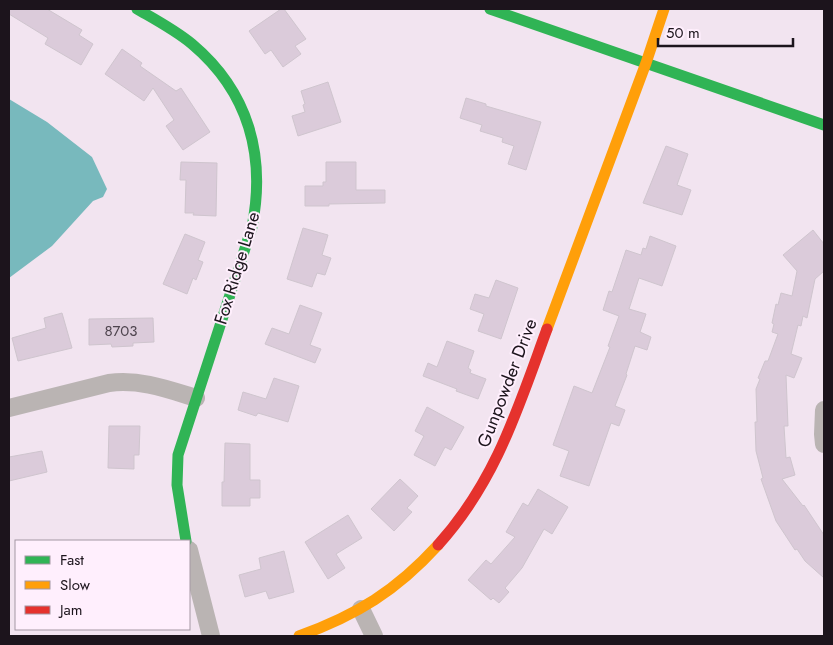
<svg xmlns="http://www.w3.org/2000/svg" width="833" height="645" viewBox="0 0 833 645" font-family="Jost,sans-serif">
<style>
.water{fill:#78b9bd}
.building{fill:#dbcbda;stroke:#cfc5ce}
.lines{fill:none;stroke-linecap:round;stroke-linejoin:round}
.street{stroke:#bab4b3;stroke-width:18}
.fast{stroke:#30b455;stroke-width:11}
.slow{stroke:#ff9f0a;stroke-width:11}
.jam{stroke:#e5322d;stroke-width:11}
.labels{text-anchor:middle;stroke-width:4;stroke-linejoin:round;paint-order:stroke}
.number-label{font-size:15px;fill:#4e444e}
.street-label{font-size:18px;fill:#1c141c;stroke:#ffeffd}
</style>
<rect width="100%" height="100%" fill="#f2e4f0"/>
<path class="water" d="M9 99 47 122 92 157 107 189 103 197 93 201 52 246 9 278Z"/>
<path class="building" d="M9 9H47L82 30 79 35 93 44 81 65 45 44 48 38 9 14Z
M281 9H284L306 39 295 46 301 54 283 67 271 50 265 54 249 31Z
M122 49 142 63 140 66 176 91 181 88 210 132 183 150 166 126 174 120 153 88 144 101 105 74Z
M328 82 341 122 298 136 292 116 305 112 303 105 305 104 301 91Z
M466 98 486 104V106L541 122 526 170 508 164 514 146 502 142 503 138 480 131 482 125 460 118Z
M666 146 688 154 677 185 691 190 682 215 643 203Z
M181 162 217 163 216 216 193 215 194 213H185L186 180H180Z
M326 162H356V190H385V203L329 204V206H305V186H323V182H326Z
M303 228 328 235 322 255 331 258 325 275 317 273 312 287 287 279Z
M813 230 824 244V271L815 279 807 318 803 316 801 326 798 325 791 354 802 358 794 378 786 375 788 426H784L786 458 790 457 795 475 782 479 803 506 804 505 824 535V578L805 561 797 549 795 550 776 521 761 479 763 478 756 451 755 422H757L756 389 760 379 758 378 765 361H768L778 334 772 332 774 324 772 323 776 304 778 305 781 293 792 296 797 271 783 255Z
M185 234 205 242 198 260 203 262 196 280 193 278 187 294 163 284Z
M650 236 676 246 662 286 639 278 629 309 646 314 640 332 651 337 647 350 635 346 626 374 627 375 615 406 625 410 619 426 611 423 589 486 560 476 569 451 553 445 574 386 592 393 610 347 608 346 619 316 603 310 609 291 612 292 626 250 641 255 643 248 646 249Z
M496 280 518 288 501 339 478 331 484 314 470 309 475 294 489 298Z
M300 305 322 313 310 345 321 349 315 363 265 344 272 328 289 334Z
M62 313 72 348 18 361 12 338 46 328 44 318Z
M153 318 154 342 133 343V346L112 347 111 344 89 345V319Z
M447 341 474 351 468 368 471 370 470 373 486 379 478 399 456 391 457 389 423 376 428 363 437 367Z
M274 378 299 386 288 422 258 413 256 416 238 410 243 392 266 399Z
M427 407 464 427 451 450 445 447 435 466 414 455 424 436 415 431Z
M109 426H140L139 455H134V469L108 468Z
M225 443 250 444V480H260V498H250V506H222V482H224Z
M42 451 47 472 9 481V457Z
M400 479 418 496 407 508 412 512 394 531 371 509Z
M538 489 568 507 552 534 544 529 522 568 505 588 509 592 499 603 493 598 491 600 468 580 486 560 491 564 515 537 506 532 523 503 528 506Z
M348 515 362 538 336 554 345 568 328 579 305 542Z
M284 551 294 592 269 599 266 591 245 597 239 575 261 569 259 558Z"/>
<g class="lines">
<path class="street" d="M9 408 109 383C140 379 167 389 196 398
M824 410 823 434 824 444
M189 550 211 636
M361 609 374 636"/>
<path class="fast" d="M137 9C156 20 175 30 192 44 249 92 266 156 252 227L178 455 177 485 186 541
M490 9 824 125"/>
<path class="slow" d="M547 329 646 63 664 9
M299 636C357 615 396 591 438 545"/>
<path class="jam" d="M438 545C496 481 518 408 547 329"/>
</g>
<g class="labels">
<g class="number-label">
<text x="121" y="336">8703</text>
</g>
<g class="street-label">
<text transform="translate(237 268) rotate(-73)" y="6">Fox Ridge Lane</text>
<text transform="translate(507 383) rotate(-69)" y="6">Gunpowder Drive</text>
</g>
</g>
<rect width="833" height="645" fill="none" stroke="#1c141c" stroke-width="20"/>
<rect x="15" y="540" width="175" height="90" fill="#ffeffd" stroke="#a497a3"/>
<rect x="25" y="556" width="25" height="8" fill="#30b455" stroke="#a497a3"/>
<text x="60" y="565" font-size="15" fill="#1c141c">Fast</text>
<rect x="25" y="581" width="25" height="8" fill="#ff9f0a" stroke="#a497a3"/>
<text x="60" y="590" font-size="15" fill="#1c141c">Slow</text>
<rect x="25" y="606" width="25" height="8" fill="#e5322d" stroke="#a497a3"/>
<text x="60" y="615" font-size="15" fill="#1c141c">Jam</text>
<path d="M658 38v8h135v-8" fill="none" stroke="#1c141c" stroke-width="2.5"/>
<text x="666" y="38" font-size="15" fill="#1c141c" stroke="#ffeffd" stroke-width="4" paint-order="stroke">50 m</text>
</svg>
